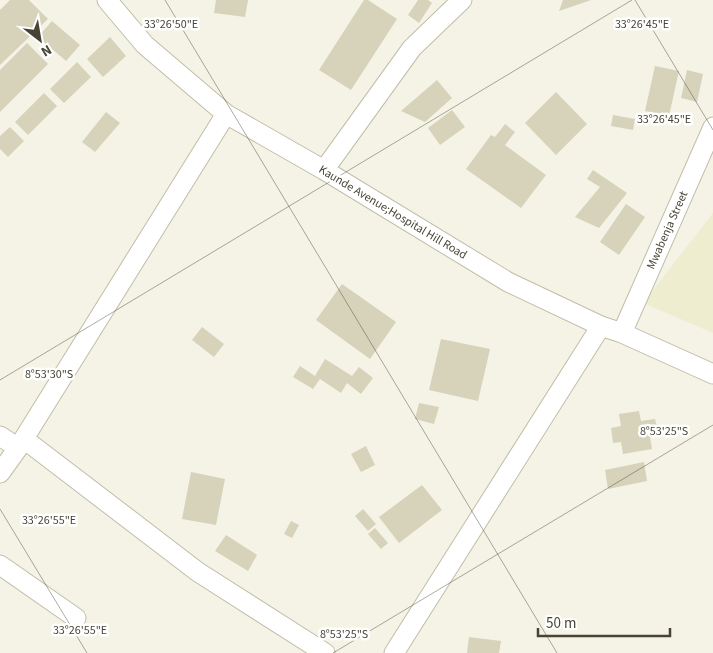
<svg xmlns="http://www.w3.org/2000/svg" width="713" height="653" viewBox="0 0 713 653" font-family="'Source Sans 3',sans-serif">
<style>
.education{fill:#eeedcf}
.building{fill:#d7d2ba}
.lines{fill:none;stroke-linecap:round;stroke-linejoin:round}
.street-casing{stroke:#c0bea8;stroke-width:21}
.street{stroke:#fff;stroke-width:19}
.ticks{fill:none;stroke:#474435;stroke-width:1;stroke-opacity:0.45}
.labels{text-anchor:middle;stroke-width:5;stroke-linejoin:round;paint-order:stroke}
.street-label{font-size:12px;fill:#474435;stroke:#fff}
.ticks-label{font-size:12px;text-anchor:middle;fill:#474435;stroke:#fff;stroke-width:5;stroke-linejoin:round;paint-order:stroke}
</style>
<rect width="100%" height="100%" fill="#f4f3e6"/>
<path class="education" d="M713 213V333L643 303Z"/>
<path class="building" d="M10 0H29L48 19 0 65V10Z
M216 0H248L245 17 214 13Z
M364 0H368L397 19 351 90 319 70Z
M418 0H428L432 3 419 23 408 15Z
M563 0H591L559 11Z
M52 21 80 45 66 61 38 37Z
M110 37 126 56 103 77 87 59Z
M27 43 48 64 0 112V70Z
M77 62 91 77 64 103 50 89Z
M655 66 679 71 669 116 645 111Z
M687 70 703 74 697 102 681 98Z
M437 80 452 98 425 122 401 111Z
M556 92 587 124 556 155 525 123Z
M44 93 57 106 28 135 15 122Z
M452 110 465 127 440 145 428 128Z
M106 112 120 123 95 152 82 142Z
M613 115 635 119 633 130 611 126Z
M505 124 515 132 505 145 546 175 521 208 466 169 491 135 495 137Z
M10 127 24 141 8 157 0 149V136Z
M593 170 627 193 599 228 575 217 600 187 587 179Z
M626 204 645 217 619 255 600 242Z
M342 284 396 322 370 359 316 320Z
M202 327 224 344 214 357 192 340Z
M441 339 490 349 478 401 429 390Z
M325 359 352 376 359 367 373 378 361 394 347 383 341 393 320 379 313 389 293 377 300 366 315 376Z
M419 403 439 407 434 424 415 419Z
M639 411 641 421 655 419 659 436 650 437 652 449 623 454 621 442 613 443 611 428 621 426 619 414Z
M366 446 375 465 361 472 351 454Z
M644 462 647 481 608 489 605 470Z
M191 472 225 479 216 525 182 519Z
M422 485 442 510 399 543 379 517Z
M363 509 376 524 368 531 355 516Z
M291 521 299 525 292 538 284 534Z
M375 528 388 543 381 549 368 534Z
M226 535 257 555 248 571 215 551Z
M469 637 501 641 499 653H467Z"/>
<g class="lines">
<defs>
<path id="street" d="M107 0 145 45 226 114 324 170 508 282 601 326 622 333 713 374
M324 170 412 48 462 0
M622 333 713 127
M0 436 18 448
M24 439 198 572 325 653
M0 473 18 448 226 114
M0 565 76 618
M394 653 601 326"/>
</defs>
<use href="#street" class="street-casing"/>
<use href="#street" class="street"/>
</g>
<path class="ticks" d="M165 0 557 653M635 0 713 130M0 380 632 0M0 509 87 653M333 653 713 425"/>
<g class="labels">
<g class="street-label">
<text transform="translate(393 212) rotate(31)" y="4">Kaunde Avenue;Hospital Hill Road</text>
<text transform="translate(667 230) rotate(-66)" y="4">Mwabenja Street</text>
</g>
</g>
<g class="ticks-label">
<text x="171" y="28">33°26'50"E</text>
<text x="642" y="28">33°26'45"E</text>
<text x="664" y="123">33°26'45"E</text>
<text x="49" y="378">8°53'30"S</text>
<text x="664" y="435">8°53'25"S</text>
<text x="49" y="524">33°26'55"E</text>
<text x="80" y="634">33°26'55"E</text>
<text x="344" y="638">8°53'25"S</text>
</g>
<g transform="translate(40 40) rotate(149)" stroke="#ffffff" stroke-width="4" paint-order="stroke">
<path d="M0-4L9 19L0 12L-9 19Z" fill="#474435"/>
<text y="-8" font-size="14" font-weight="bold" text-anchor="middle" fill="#474435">N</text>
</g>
<path d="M538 628v8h132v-8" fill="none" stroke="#474435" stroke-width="2.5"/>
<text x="546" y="628" font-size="15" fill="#474435" stroke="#ffffff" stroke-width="4" paint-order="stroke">50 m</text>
</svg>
